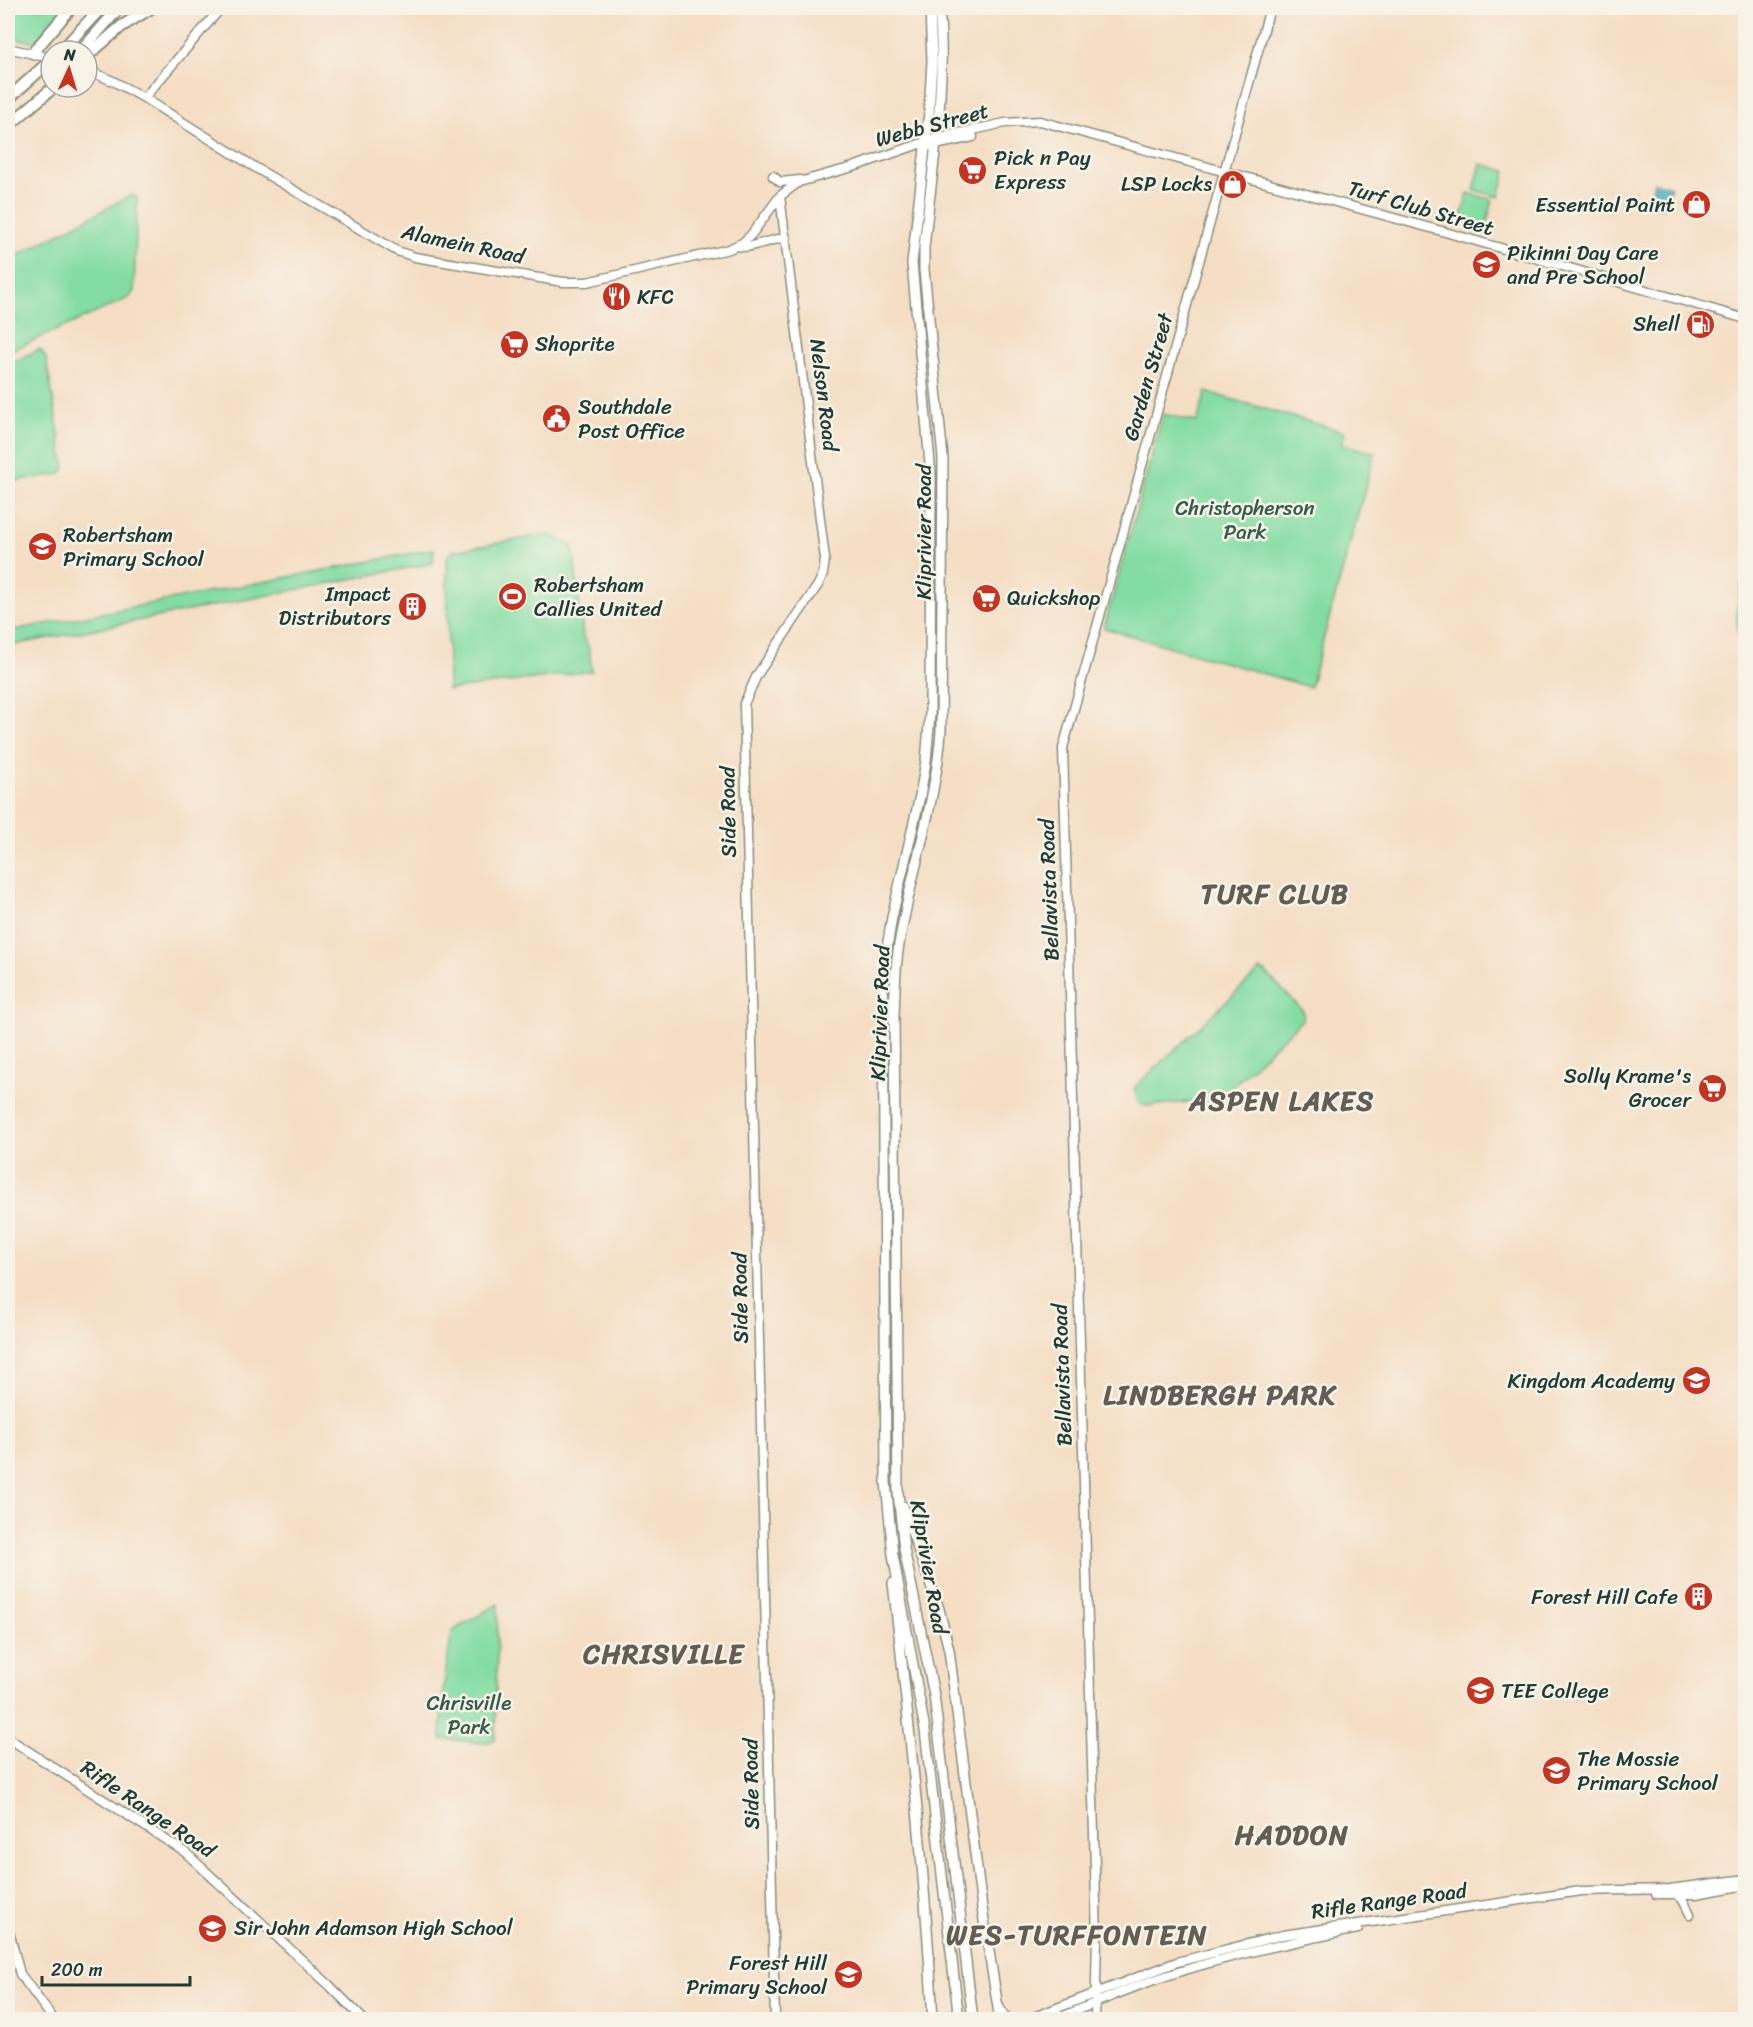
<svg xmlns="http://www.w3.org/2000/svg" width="1753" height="2027" viewBox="0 0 1753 2027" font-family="Sriracha,sans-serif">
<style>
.green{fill:#83dda3;stroke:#518d6c;stroke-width:1.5}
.water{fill:#40aebe;stroke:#307679;stroke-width:1.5}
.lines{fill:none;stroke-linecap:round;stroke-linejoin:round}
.secondary-casing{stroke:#8a8e7c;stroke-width:11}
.primary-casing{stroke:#8a8e7c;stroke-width:12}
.highway-casing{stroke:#8a8e7c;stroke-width:14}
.secondary{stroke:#fff;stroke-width:8}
.primary{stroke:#fff;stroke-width:9}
.highway{stroke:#fff;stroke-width:10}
.labels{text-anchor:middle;stroke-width:5;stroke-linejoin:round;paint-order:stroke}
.street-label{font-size:21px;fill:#1f3d34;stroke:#f7f3e8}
.poi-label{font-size:21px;fill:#1f3d34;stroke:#f7f3e8;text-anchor:start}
.park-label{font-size:21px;fill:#335d4a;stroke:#f7f3e8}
.district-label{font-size:27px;font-weight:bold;letter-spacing:1.5px;fill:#635d55;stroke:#f7f3e8}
</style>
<rect width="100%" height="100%" fill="#f7f3e8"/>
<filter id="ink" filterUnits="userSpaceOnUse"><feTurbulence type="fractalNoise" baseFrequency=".0167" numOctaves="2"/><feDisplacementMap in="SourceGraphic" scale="12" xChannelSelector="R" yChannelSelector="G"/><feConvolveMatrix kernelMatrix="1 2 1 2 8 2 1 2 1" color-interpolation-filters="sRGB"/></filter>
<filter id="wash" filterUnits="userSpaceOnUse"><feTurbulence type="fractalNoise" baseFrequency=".008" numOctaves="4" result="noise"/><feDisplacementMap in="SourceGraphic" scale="24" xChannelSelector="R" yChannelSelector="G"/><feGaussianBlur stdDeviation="1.35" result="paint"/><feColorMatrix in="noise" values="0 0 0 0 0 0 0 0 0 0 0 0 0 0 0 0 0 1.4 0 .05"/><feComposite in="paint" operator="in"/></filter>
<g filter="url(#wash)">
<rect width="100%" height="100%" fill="#f5dec4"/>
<path class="green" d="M8 8H66L36 41 32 42 8 37Z
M1481 164 1506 171 1499 197 1474 190Z
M1468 193 1493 200 1486 226 1461 219Z
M132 195 137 198 134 291 129 298 10 351H8V263L9 260Z
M40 349 46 358 65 469 60 474 8 482V364Z
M1206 392 1345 432 1342 444 1375 453 1310 687 1104 628 1163 414 1197 422Z
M542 535 552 536 573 547 583 637 589 648 592 671 448 690 447 557 453 551Z
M434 549 433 563 8 646V631Z
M1745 577V655C1735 629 1734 603 1745 577Z
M1260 970 1265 972 1304 1012 1303 1019 1219 1099 1147 1106 1138 1103 1134 1088Z
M498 1604 495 1739 487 1743 441 1739 443 1691 452 1631Z"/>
<path class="water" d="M1654 182 1671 187 1664 208 1648 204Z"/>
</g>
<g filter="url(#ink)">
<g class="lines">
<defs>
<path id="secondary" d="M8 48 51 58
M87 70 113 81 144 98 261 171 397 251 415 257 563 282H587L729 249 742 243 751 235 780 196 799 182 853 167 937 138 1005 123 1040 121 1445 232 1746 319
M144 98 221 8
M930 146 973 137
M773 176 780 182 800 180
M736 246 747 247 786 237
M8 1738 186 1853 329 1985 364 2020
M1656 1894H1696L1746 1885
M1678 1895 1683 1900 1690 1914
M8 1927 20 1974 54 2020
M998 2005 1004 2015 1010 2020
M775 2020 744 704 757 675 818 585 823 574 825 559 780 196
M1026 2020 1177 1962 1283 1935 1581 1891 1670 1889 1746 1879
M1054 2020C1088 2006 1122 1991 1157 1979 1222 1957 1290 1942 1358 1929
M1095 2020 1097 1938 1063 748 1270 8"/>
<path id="primary" d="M930 8 932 61 929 113 912 263 931 475 930 714 926 761 920 796 892 917 883 973 886 1482 893 1555 925 1730 959 2020
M939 8C947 88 932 168 924 248V270L943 458 941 731C936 805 909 877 898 951 895 972 895 993 894 1015L898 1493 904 1549 934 1695 973 2020
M903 1506 939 1609 949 1650 982 1908 1000 2020
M893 1583C910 1728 925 1874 933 2020"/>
<path id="highway" d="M61 51 101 8
M81 51 119 8
M34 54 35 50 71 8
M87 56 122 26 151 8
M8 99 51 60
M8 126 54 87"/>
</defs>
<use href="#secondary" class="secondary-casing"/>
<use href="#primary" class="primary-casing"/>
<use href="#highway" class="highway-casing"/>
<use href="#secondary" class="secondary"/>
<use href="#primary" class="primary"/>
<use href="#highway" class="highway"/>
</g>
</g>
<defs>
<symbol id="supermarket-disc" viewBox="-11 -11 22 22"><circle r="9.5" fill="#c8321e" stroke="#f7f3e8"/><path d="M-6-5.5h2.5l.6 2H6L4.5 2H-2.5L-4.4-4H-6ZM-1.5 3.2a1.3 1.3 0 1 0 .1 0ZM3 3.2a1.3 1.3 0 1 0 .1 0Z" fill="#fff"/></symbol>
<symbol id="shop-disc" viewBox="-11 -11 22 22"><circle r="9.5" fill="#c8321e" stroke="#f7f3e8"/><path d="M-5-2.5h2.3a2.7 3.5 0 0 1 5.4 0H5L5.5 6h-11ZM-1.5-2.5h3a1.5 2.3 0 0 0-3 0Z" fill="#fff"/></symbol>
<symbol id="school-disc" viewBox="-11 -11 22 22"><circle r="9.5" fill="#c8321e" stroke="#f7f3e8"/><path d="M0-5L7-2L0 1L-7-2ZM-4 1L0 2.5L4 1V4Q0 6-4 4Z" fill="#fff"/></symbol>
<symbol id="restaurant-disc" viewBox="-11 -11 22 22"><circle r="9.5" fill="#c8321e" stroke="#f7f3e8"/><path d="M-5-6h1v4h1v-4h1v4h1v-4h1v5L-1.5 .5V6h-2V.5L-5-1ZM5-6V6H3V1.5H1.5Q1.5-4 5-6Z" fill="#fff"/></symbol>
<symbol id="fuel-disc" viewBox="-11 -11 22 22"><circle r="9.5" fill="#c8321e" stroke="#f7f3e8"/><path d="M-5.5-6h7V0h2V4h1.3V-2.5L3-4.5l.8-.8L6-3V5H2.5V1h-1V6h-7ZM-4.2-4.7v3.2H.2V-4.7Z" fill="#fff"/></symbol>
<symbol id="civic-disc" viewBox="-11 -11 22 22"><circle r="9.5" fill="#c8321e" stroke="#f7f3e8"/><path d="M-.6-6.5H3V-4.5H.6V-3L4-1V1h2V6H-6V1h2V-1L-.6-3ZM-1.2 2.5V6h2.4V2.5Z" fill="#fff"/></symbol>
<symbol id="stadium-disc" viewBox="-11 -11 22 22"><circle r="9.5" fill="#c8321e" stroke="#f7f3e8"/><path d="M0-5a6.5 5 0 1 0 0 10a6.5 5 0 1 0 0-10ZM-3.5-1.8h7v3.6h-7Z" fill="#fff"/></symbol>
<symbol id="building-disc" viewBox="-11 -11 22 22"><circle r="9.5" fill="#c8321e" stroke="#f7f3e8"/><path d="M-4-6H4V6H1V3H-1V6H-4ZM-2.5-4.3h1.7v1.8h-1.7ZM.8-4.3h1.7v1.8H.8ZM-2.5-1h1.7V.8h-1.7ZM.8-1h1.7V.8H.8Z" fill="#fff"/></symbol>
<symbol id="university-disc" viewBox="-11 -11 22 22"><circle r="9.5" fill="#c8321e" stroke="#f7f3e8"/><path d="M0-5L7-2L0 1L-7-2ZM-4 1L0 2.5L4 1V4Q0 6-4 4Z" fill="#fff"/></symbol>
</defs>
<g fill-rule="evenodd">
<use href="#supermarket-disc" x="956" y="154" width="33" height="33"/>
<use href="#shop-disc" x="1216" y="168" width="33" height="33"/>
<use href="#shop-disc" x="1680" y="188" width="33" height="33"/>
<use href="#school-disc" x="1470" y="248" width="33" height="33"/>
<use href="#restaurant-disc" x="600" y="280" width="33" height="33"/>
<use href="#fuel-disc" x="1684" y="308" width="33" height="33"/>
<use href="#supermarket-disc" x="498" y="328" width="33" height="33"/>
<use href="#civic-disc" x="540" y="402" width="33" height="33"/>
<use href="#school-disc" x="26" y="530" width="33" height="33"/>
<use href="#stadium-disc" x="496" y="580" width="33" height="33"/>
<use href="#supermarket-disc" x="970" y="582" width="33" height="33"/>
<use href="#building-disc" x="396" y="590" width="33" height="33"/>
<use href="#supermarket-disc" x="1696" y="1072" width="33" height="33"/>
<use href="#school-disc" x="1680" y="1364" width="33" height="33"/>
<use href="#building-disc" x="1682" y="1580" width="33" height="33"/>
<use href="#university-disc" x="1464" y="1674" width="33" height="33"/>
<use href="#school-disc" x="1540" y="1754" width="33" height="33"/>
<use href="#school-disc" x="196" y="1912" width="33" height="33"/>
<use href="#school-disc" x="832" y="1958" width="33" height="33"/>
</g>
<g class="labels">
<g class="street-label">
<text transform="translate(932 125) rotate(-15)" y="7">Webb Street</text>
<text transform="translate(1421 208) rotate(16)" y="7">Turf Club Street</text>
<text transform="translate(463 244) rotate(12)" y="7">Alamein Road</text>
<text transform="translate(1148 377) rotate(-74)" y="7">Garden Street</text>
<text transform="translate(824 395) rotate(83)" y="7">Nelson Road</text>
<text transform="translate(924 532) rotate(-90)" y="7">Kliprivier Road</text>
<text transform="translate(728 812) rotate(-91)" y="7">Side Road</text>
<text transform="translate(1049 890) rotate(-92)" y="7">Bellavista Road</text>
<text transform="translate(880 1013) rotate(-88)" y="7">Kliprivier Road</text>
<text transform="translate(740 1298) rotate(-91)" y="7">Side Road</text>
<text transform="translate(1062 1375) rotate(-92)" y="7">Bellavista Road</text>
<text transform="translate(929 1567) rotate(80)" y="7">Kliprivier Road</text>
<text transform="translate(751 1784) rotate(-91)" y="7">Side Road</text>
<text transform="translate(148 1809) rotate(34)" y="7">Rifle Range Road</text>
<text transform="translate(1389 1901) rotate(-8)" y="7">Rifle Range Road</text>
</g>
<g class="poi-label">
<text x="994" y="165">Pick n Pay<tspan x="994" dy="24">Express</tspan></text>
<text x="1212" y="191" text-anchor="end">LSP Locks</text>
<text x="1675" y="212" text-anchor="end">Essential Paint</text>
<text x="1507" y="260">Pikinni Day Care<tspan x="1507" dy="24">and Pre School</tspan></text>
<text x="637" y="304">KFC</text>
<text x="1680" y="331" text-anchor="end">Shell</text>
<text x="535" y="351">Shoprite</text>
<text x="578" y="414">Southdale<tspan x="578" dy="24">Post Office</tspan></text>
<text x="63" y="542">Robertsham<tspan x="63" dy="24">Primary School</tspan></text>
<text x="534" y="592">Robertsham<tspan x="534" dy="24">Callies United</tspan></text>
<text x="391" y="601" text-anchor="end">Impact<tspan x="391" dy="24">Distributors</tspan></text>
<text x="1007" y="605">Quickshop</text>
<text x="1691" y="1083" text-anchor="end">Solly Krame's<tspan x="1691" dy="24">Grocer</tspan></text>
<text x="1675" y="1388" text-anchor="end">Kingdom Academy</text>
<text x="1678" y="1604" text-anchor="end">Forest Hill Cafe</text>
<text x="1501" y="1698">TEE College</text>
<text x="1577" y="1766">The Mossie<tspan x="1577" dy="24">Primary School</tspan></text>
<text x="234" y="1935">Sir John Adamson High School</text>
<text x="827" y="1970" text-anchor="end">Forest Hill<tspan x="827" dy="24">Primary School</tspan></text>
</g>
<g class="park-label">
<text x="1245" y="515">Christopherson<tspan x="1245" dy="24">Park</tspan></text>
<text x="469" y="1710">Chrisville<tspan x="469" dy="24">Park</tspan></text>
</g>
<g class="district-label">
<text x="1275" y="903">TURF CLUB</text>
<text x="1282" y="1110">ASPEN LAKES</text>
<text x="1220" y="1404">LINDBERGH PARK</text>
<text x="664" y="1663">CHRISVILLE</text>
<text x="1292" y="1844">HADDON</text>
<text x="1077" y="1944">WES-TURFFONTEIN</text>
</g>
</g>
<rect width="1753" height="2027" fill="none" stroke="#f7f3e8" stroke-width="30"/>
<g transform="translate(69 69) rotate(4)"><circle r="28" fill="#f7f3e8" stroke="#a1aaa0" stroke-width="1.5"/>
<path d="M0-4.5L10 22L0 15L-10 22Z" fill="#c8321e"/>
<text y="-9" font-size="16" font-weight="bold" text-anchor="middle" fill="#1f3d34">N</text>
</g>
<path d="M42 1976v9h148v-9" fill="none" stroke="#1f3d34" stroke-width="3"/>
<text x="51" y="1976" font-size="18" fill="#1f3d34" stroke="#f7f3e8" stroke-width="4.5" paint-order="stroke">200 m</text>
</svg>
